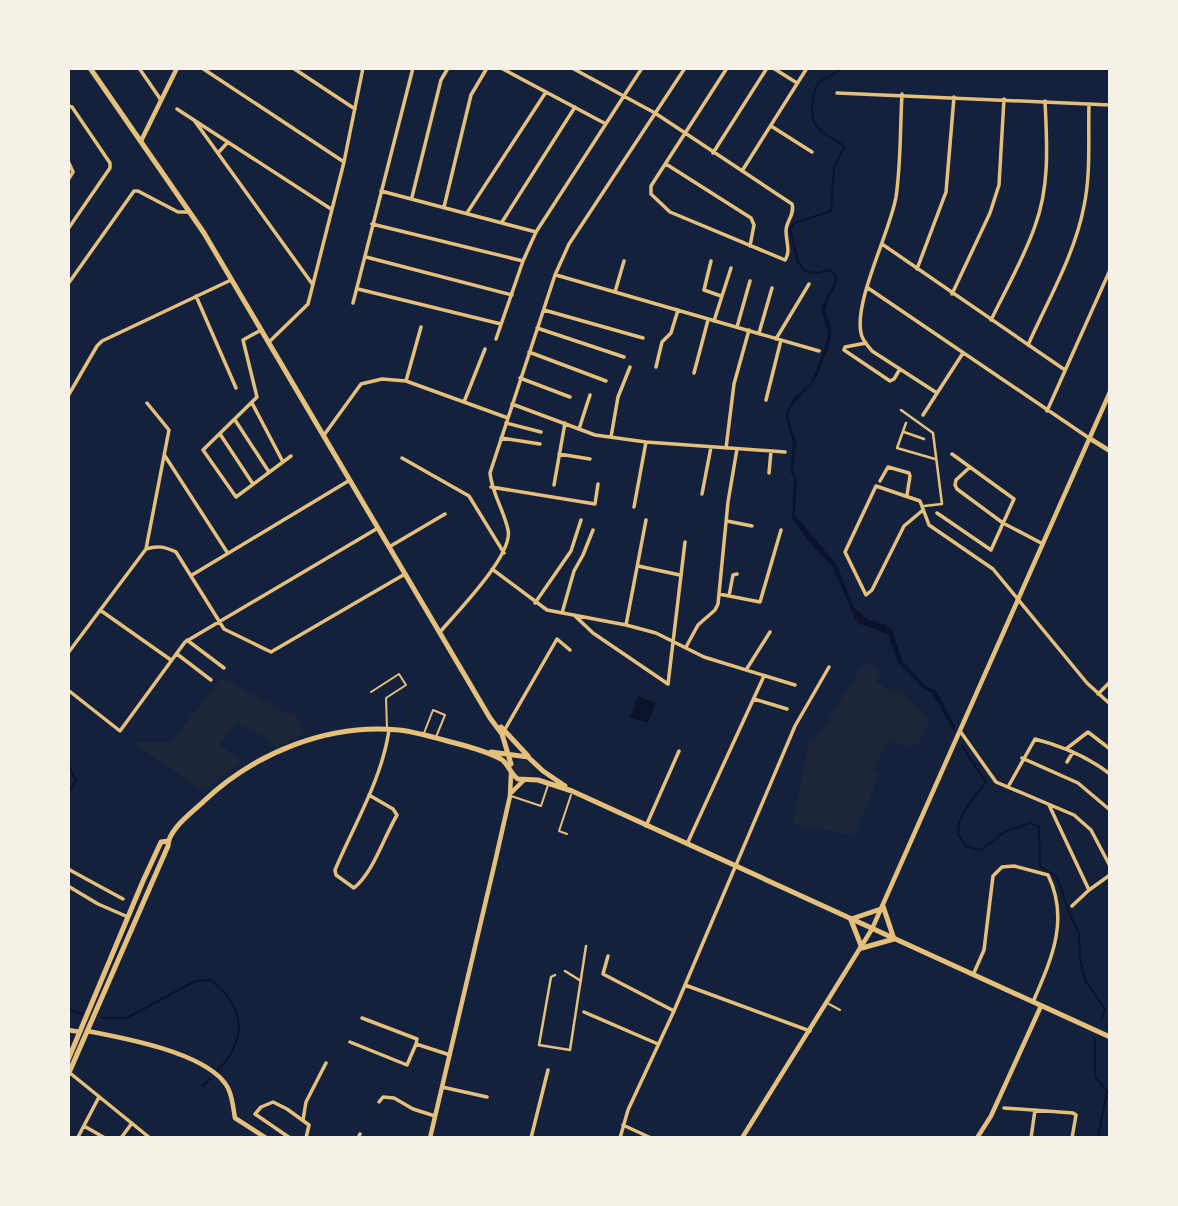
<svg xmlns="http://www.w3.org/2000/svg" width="1178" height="1206" viewBox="0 0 1178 1206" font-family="Merriweather,serif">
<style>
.green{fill:#1d2539}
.water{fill:#0b132b}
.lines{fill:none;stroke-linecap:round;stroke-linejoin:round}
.stream{stroke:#0b132b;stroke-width:2}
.service{stroke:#e5c07b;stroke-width:2}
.pedestrian{stroke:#e5c07b;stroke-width:2.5}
.minor{stroke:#e5c07b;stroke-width:3.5}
.tertiary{stroke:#e5c07b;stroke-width:4.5}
.secondary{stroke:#e5c07b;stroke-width:4.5}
.primary{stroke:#e5c07b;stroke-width:5}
</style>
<rect width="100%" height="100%" fill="#14213d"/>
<path class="green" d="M865 661 881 673 876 681 890 691 900 690 930 720 918 745 912 742 909 748 889 739 873 772 879 775 854 836 814 827 812 831 793 824 808 743 817 739Z
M221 678 286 712 294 713 305 733 275 749 267 738 238 723 219 744 242 762 203 791 131 742H171Z
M515 768a8 8 0 1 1 16 0a8 8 0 1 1-16 0Z"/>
<path class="water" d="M827 297 829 298 825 310 831 327V339L817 377 790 408 788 417 796 443 793 470 797 481 795 515 837 565 854 608 869 620 884 624 892 629 902 661 926 686 937 692 955 726 954 732 933 694 923 688 898 663 888 634 860 624 855 618 832 566 814 548 792 519 794 479 790 471 793 443 786 418V411L794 398 811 383 825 347 828 333 821 308Z
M638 696 656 703 648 723 630 717Z"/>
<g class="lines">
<path class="stream" d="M827 297C833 288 842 278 830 270L818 273 805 271 798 262 790 229 794 223 831 211 834 167 845 146C822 132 808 129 813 100 814 95 814 88 818 84 823 77 833 77 841 68
M68 736V753
M962 746 986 782C973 799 958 813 958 835L966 846 981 850 1004 832 1030 823 1039 827 1040 866 1057 877 1070 915 1079 933 1080 959 1085 980 1105 1009 1101 1021
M68 764 76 781 68 794
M68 1009 83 1014
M102 1018H127L195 981 210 980C245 1006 249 1038 217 1071
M1095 1039V1077L1107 1091 1098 1138
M202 1086 210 1079"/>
<path class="service" d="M371 692 399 674 406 685 386 698 387 728
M424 733 433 710 445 715 436 737
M511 796 541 806 548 785
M567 834 559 831 571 795
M829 1004 840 1010"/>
<path class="pedestrian" d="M901 410 933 433 942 504 924 506
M906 423 897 448 935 459
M904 432 924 439
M565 971 581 981
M555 975 551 977 539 1045 570 1050 586 946"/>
<path class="minor" d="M139 68 161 100
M202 68 344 162
M293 68 355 109
M501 68 606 124
M572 68 655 113 792 204C795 215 786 221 786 231 786 242 791 251 785 260L670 212 651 194V186L727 68
M773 68 797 83
M837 93 1110 105
M902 94C900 129 901 163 896 197 890 232 854 301 861 333 862 340 867 345 872 351L937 393
M68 106 72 107 110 163V168L68 229
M177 109 331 209
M194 120 313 285
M771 126 812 152
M218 153 228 142
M713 153 767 68
M68 161 73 172 68 180
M666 164 751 218 754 225 750 246
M742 171 807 68
M381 191 536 232
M412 197 441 80 448 68
M444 207 471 95 487 68
M467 213 546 92
M502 222 575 107
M372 224 523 261
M882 244 1065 370
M366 257 512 295
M711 261 704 290 721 296
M917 269 946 192 954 97
M556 275 819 351
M68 284 134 191H138L178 212H188
M868 288 1089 438
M358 289 501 324
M615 292 624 261
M952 294 990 213 999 185 1004 99
M196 296 236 388
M353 303 413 68
M544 310 643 338
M991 320C1006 289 1024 258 1035 226 1050 186 1047 143 1045 101
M714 321 731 268
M737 327 750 281
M537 328 624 357
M261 330 243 340 257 397 203 450 236 497 291 456
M759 333 772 288
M496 339 523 261 536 232 642 68
M776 339 809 284
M269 342 308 304 344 162 363 68
M866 343 845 347 844 350 890 381 894 379 900 369
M1028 345C1048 300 1075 254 1084 206 1091 173 1088 137 1089 104
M529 352 606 381
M656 367 662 342 671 333 678 310
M694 373 708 320
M520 378 570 397
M406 381 421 327
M68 396 97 346 102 341 231 280
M766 400 781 340
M464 402 485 349
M252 403 283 462
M512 404 595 435 646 442 785 452
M1047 411 1110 270
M923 415 963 353
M235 420 269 472
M506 423 541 432
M579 429 590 395
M220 434 253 484
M324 435 361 384 382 379 406 381 508 418
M611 437 618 397 630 367
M501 438 540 444
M726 448 734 384 749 330
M559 454 590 459
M165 456 227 552
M402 458 469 496 504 553
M970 467 956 480 955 485 957 489 1003 523 1043 544
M769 473 771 451
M880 481 888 467 909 473 910 476 907 495
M554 485 565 423
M491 487 595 504 598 484
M702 494 711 447
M634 507 646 442
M923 510 904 526 872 590 866 595 845 552 876 486 920 501 929 525 993 569 1087 683 1110 704
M937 513 991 550 1014 499 952 454
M727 521 752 526
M389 547 445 514
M146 549 169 430 147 403
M638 566 680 575
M492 569 547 610 626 625 656 633 704 657 795 685
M192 575 350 480
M719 594 760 602 781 530
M729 596 733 575 737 574
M535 603 571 551 581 520
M100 610 171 660
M562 613 574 571 583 555 593 530
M574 615 593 633 668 684 685 542
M626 625 646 520
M440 632C457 612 514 554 508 530 504 510 492 494 490 473L555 275 569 244 685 68
M187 640 224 668
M686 647 698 625 715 610 718 604 728 502 737 449
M68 653 146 549C158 545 165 547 176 552L224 629 271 652 405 574
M177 654 211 680
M746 670 770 632
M68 690 120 731 185 642 378 528
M1098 694 1110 682
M754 699 787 709
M504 731 557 639 570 650
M960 731 996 782 1074 815 1091 830 1110 866
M1066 749 1088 732 1110 749
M1022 758 1078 783 1110 810
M1067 762 1073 752
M1008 787 1035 739C1062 746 1088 757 1110 774
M369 795 393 809 397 815C383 839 374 871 354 888L336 875 335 870C354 825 382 779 389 730
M1049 805 1089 890
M646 826 679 751
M687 844 764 676
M68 869 123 899
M68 886 98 904 128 917
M1072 906 1089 890 1110 875
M608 956 603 974 674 1011
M973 975 984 950 993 876 1002 867 1014 866 1048 875C1070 920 1051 960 1033 1002
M685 985 810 1031
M584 1012 658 1044
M362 1018 417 1039 416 1044
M350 1042 407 1065 416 1044 450 1055
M70 1073 150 1138
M442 1087 487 1097
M379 1102 383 1097 394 1098 413 1109 435 1116
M1004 1108 1073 1113 1076 1115 1072 1138
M303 1120 306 1102 326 1063
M623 1125 651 1138
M84 1126 105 1138
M78 1137 99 1097
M121 1138 132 1123
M290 1138 255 1114 261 1107 273 1102 287 1109 309 1125 306 1138
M358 1138 360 1134
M531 1138 548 1070
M620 1138 628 1110 674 1011 795 726 829 667
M1031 1138 1035 1110"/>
<path class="tertiary" d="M141 141 177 68
M1089 438 1110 451
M68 1030 80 1032
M87 1031C124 1038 200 1052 224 1082 232 1091 233 1107 235 1118L266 1138
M977 1138 991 1116 1041 1006"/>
<path class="secondary" d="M512 792 524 780
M430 1138 495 862 510 796 511 773
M742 1138 872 929 1110 392"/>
<path class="primary" d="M90 68 204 233 490 718 502 734 511 764
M501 727 528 756
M491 752 528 757 543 771 565 786
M883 906 894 939
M851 919 881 909
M851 920 862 948 894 939
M68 1060 143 881 161 842 168 841
M68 1075 168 846C168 829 193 812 204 801 255 753 328 723 399 730 416 732 433 737 451 742 467 746 486 751 501 759 509 764 510 774 518 779L538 780 572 791 1110 1037"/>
</g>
<rect width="1178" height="1206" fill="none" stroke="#f6f1e7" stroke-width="140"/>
</svg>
